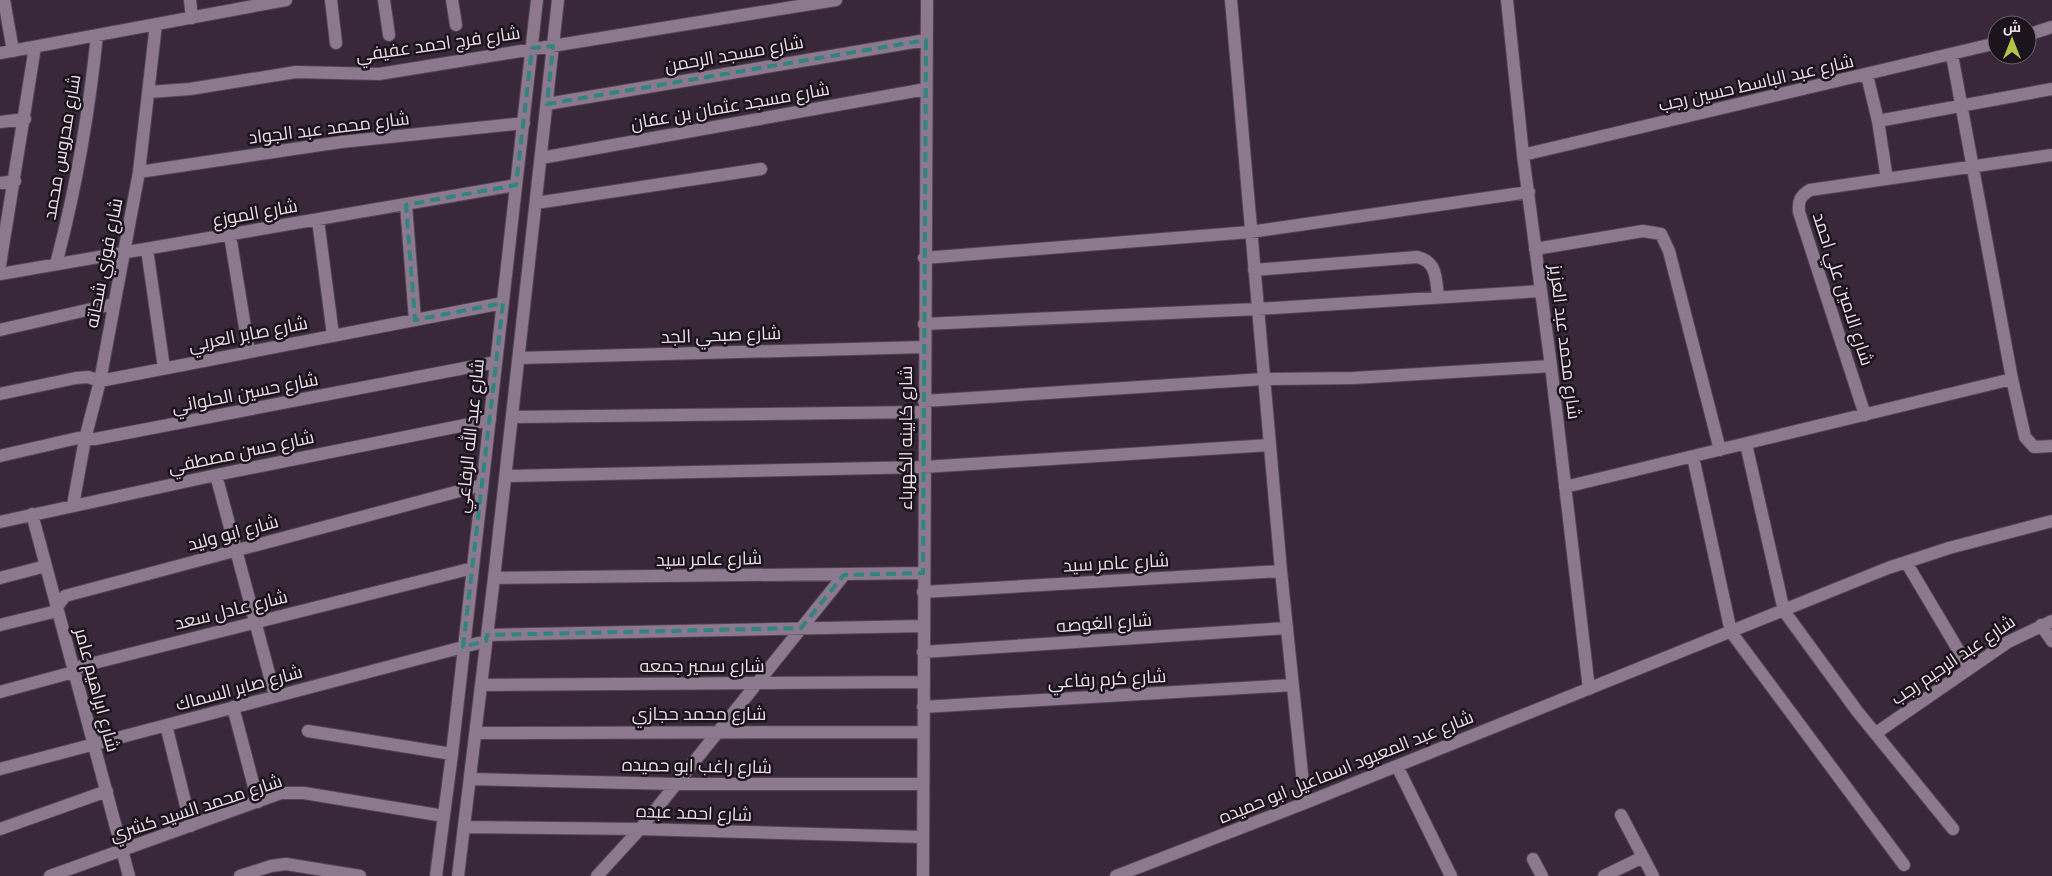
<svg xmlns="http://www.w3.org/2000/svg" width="2052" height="876" viewBox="0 0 2052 876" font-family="Merriweather,Cairo,serif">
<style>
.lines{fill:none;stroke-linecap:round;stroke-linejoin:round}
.minor-casing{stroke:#534555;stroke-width:14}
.minor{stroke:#8c798d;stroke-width:12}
.marked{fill:none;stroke:#308580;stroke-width:4;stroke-dasharray:10 6;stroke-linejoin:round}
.labels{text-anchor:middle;stroke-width:5;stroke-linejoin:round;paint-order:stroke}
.street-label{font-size:18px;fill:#e8dde8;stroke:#1b141c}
</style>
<rect width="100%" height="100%" fill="#38283a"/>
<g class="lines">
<defs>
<path id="minor" d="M4 0 13 51
M190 0 192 18
M331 0 336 43
M384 0 389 35
M452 0 456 25
M1231 0 1281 571 1305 803
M1507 0 1523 155 1551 366 1589 689
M2027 35 2052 27
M0 53 286 0
M1952 55 2012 379 2025 437 2034 447 2052 446
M1867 75 1878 121 1887 179
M149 92 190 89 296 72 379 74 836 0
M547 104 926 40
M1878 121 2052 89
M0 122 25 119
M1523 155 1997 43
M541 158 926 89
M139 172 341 142 524 123
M0 183 15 181
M536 203 761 169
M406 205 415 320
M318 220 333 335
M230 235 249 352
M147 249 164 368
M1535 249 1643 231 1661 234 1669 251 1720 450
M924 258 1250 232 1529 192
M56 264C76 189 89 113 97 35
M0 265 35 47
M1254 270 1417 257C1437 261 1436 279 1438 297
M0 274 516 185
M924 324 1258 309 1541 291
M0 330 113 304
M519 358 924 347
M0 394 76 378 88 377 100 381 503 303
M924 401 1264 379 1354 378 1551 366
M1865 415 1799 212C1798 201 1800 196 1810 190L2052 155
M512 417 924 412
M1746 444 1784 611 1857 711 1953 829
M0 456 78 438 95 439 496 362
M1693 457 1731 632 1904 865
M216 475 275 696
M506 476 924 467 1270 445
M1565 487 2012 379
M73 505 85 439 100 381 139 172 156 24
M32 514 129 876
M0 522 216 475 490 420
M1906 562 1969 668
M0 578 46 566
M494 578 923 573
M923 592 1281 571
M0 625 53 612 65 596 482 485
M2041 625 2052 641
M487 635 923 626
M923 652 1287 628
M482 685 923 682
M0 692 70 673 82 666 473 568
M233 707 258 802
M923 707 1293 685
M166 725 191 826
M308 731 452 754
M476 733 923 732
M1876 733 2008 642 2052 621
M1397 766 1451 876
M0 769 486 641
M470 779 676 784H923
M1621 815 1653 876
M465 827 640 829 923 837
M0 829 107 791
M1533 859 1542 876
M50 876 281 793H304L444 816
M240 876 271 866 286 864 360 876
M436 876 452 754 537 0
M458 876 494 578 558 0
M597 876 640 829 844 575
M923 876 927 0
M1116 876 1305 803 1888 568 1949 548 2052 521
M1604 876 1643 857"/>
</defs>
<use href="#minor" class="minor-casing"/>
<use href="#minor" class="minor"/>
</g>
<path class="marked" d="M926 40 923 573 844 575 801 628 487 635 486 641 463 647 503 303 415 320 406 205 516 185 532 48 553 46 547 104Z"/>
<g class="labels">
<g class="street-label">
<text transform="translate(438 44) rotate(-8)" y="6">شارع فرج احمد عفيفي</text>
<text transform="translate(734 54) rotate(-10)" y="6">شارع مسجد الرحمن</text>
<text transform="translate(1756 83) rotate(-13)" y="6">شارع عبد الباسط حسين رجب</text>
<text transform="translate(730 106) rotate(-10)" y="6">شارع مسجد عثمان بن عفان</text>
<text transform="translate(329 128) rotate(-7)" y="6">شارع محمد عبد الجواد</text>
<text transform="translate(62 147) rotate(-80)" y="6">شارع محروس محمد</text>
<text transform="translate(255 213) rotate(-10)" y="6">شارع الموزع</text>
<text transform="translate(104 263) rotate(-79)" y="6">شارع فوزي شحاته</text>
<text transform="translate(1843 289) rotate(72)" y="6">شارع الامين علي احمد</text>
<text transform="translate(248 334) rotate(-11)" y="6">شارع صابر العربي</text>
<text transform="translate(721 335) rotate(-2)" y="6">شارع صبحي الجد</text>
<text transform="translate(1565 342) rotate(83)" y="6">شارع محمد عبد العزيز</text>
<text transform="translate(245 393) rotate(-11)" y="6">شارع حسين الحلواني</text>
<text transform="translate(470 436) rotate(-84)" y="6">شارع عبد الله الرفاعي</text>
<text transform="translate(906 438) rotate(-90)" y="6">شارع كابينه الكهرباء</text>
<text transform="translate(241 452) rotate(-12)" y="6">شارع حسن مصطفي</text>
<text transform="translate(233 533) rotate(-15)" y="6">شارع ابو وليد</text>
<text transform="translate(709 559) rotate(-1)" y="6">شارع عامر سيد</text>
<text transform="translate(1116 563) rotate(-3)" y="6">شارع عامر سيد</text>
<text transform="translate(231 610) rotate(-14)" y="6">شارع عادل سعد</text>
<text transform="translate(1104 623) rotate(-4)" y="6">شارع الغوصه</text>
<text transform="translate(1953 660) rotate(-34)" y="6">شارع عبد الرحيم رجب</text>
<text x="702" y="672">شارع سمير جمعه</text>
<text transform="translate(1107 679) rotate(-3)" y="6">شارع كرم رفاعي</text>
<text transform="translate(239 688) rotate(-15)" y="6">شارع صابر السماك</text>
<text transform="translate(97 690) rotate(75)" y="6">شارع ابراهيم عامر</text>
<text x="699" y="720">شارع محمد حجازي</text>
<text transform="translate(697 766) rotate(1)" y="6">شارع راغب ابو حميده</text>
<text transform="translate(1346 767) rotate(-22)" y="6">شارع عبد المعبود اسماعيل ابو حميده</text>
<text transform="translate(196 808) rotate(-18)" y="6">شارع محمد السيد كشري</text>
<text transform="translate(694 813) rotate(2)" y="6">شارع احمد عبده</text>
</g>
</g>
<g transform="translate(2012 40)"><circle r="24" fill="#1b141c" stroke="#6d646e"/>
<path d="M0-4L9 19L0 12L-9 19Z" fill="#b6c148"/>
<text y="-8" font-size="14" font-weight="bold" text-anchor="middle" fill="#e8dde8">ش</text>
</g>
</svg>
